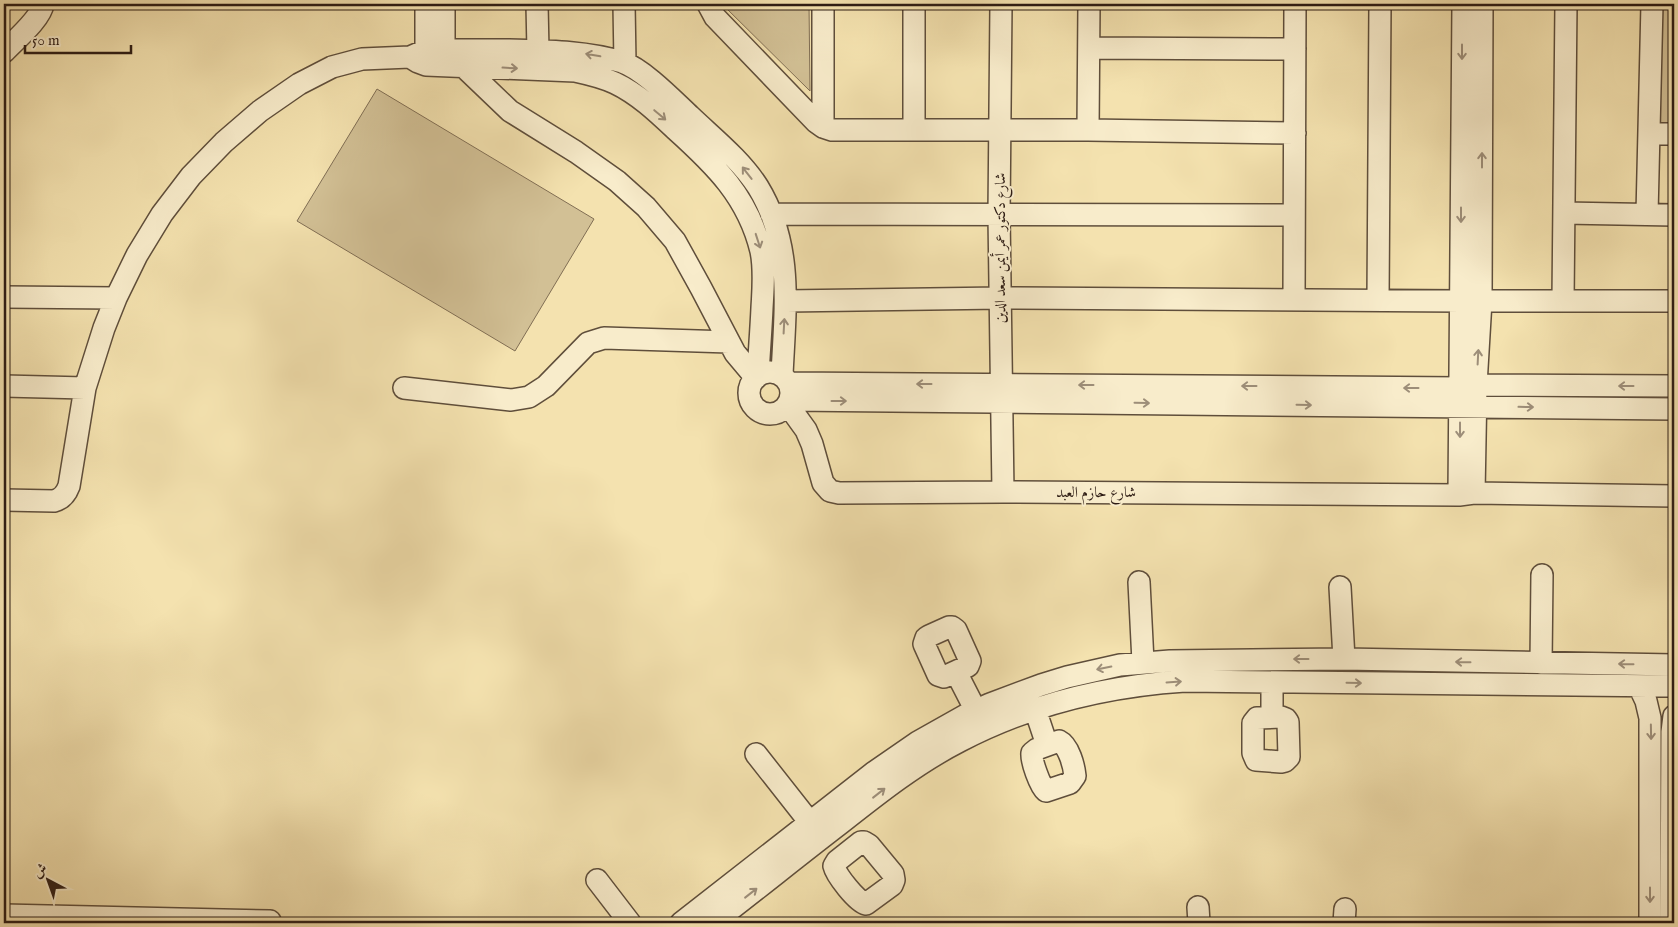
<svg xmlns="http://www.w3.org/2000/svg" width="1678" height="927" viewBox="0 0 1678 927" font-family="'IM FELL English',Amiri,serif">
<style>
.grass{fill:#d2c095;stroke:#806e54}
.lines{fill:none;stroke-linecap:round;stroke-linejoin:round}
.minor-casing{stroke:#5f4e3b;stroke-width:24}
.minor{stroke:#f8eccb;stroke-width:21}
.oneway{stroke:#9d8e79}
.labels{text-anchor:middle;stroke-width:4;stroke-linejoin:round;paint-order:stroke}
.street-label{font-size:15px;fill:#2d1c14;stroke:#f8eccb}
</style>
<rect width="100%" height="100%" fill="#f4e2af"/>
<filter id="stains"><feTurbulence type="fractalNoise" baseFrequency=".004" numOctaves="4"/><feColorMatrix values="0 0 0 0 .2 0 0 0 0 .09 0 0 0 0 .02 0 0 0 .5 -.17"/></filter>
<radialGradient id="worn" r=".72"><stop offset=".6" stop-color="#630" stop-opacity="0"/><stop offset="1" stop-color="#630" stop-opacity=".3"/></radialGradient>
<path class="grass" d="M722 4H809L810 91Z
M1652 4H1674V134H1649Z
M377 89 594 219 515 351 297 221Z"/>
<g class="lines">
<defs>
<path id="minor" d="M537 4 538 51
M624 4 625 63
M708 4 715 17 816 122 823 127 832 130H1088L1295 133
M1001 4 999 215 1003 492
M1089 48 1295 49
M4 52C14 41 41 19 43 4
M410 57 418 62 426 65 575 71C589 74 602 77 615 83 638 94 657 112 675 129 715 165 748 197 761 251 765 270 763 289 762 308 761 331 759 354 758 376
M426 63V4
M444 63V4
M463 66 510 111 576 152 617 181 646 207 675 241 701 288 735 353 756 378
M823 127V4
M914 130V4
M1088 130 1089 4
M1649 134H1674
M1564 213 1674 215
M771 214 1294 215
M1647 214 1652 4
M4 297 116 298
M1294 299 1295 4
M1378 300 1380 4
M1563 300 1566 4
M786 301 1001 298 1461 301
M1481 301H1674
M749 393a21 21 0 1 1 42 0a21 21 0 1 1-42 0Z
M789 383 1460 388 1476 385 1674 386
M4 386 85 388
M404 388 511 400 529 397 546 386 588 343 604 338 729 342
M790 400 1674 409
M788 405 806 430 812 444 823 483 830 491 839 493 1003 492 1459 495 1474 493 1674 496
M1474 493 1476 385 1481 301 1482 4
M1459 495 1463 4
M4 500 54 501C62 499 66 494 69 486L85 388 104 328 116 298 137 255 162 214 191 176 224 142 260 111 299 84 332 67 362 59 410 57 426 50C454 50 482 50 509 50 548 51 585 51 622 62 643 69 673 100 690 116 713 138 741 160 758 187 794 246 785 309 782 375
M1139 582 1143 662
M1340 587 1344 659
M949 627H952L956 630 970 661 968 666 944 677 938 675 924 644 926 638 929 636Z
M1541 663 1542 575
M956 672 976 711
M1639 686 1646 701 1650 718V923
M1035 709 1047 745
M1272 717V682
M1281 717 1286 719 1288 722 1289 757 1285 761 1281 762 1256 760 1253 753V723L1257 718Z
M1059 741C1069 746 1074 766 1075 776L1070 783 1046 791C1040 786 1031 761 1032 753L1037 749Z
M756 754 819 834
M861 842H864L869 845 893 874 894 880 892 885 866 904C857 902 836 875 834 866L837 861Z
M597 880 630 923
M1198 907 1199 923
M4 915 270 921
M681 923 873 773 918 742 966 715 990 704 1041 685 1067 677 1120 665 1170 661 1344 659 1674 665
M713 923C756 890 798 856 841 823 879 793 917 763 960 741 1031 704 1106 686 1185 681L1674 686
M1344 923 1345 909
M1671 923 1672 732 1674 716"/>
</defs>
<use href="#minor" class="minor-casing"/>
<use href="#minor" class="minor"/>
</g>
<defs><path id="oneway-shaft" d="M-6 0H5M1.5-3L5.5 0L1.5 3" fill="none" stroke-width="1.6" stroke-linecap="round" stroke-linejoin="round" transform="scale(1.25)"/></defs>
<g class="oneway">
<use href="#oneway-shaft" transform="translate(1462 52) rotate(90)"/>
<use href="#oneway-shaft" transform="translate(593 55) rotate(-170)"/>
<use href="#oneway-shaft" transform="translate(510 68) rotate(3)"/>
<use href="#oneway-shaft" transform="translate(660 115) rotate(40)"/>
<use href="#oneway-shaft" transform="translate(1482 160) rotate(-90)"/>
<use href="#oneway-shaft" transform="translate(747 173) rotate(-128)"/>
<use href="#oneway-shaft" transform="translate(1461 215) rotate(90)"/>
<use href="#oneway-shaft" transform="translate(758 241) rotate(72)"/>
<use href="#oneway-shaft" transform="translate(784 326) rotate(-87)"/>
<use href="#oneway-shaft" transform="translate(1478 357) rotate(-87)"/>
<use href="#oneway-shaft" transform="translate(924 384) rotate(-180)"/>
<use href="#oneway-shaft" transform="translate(1086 385) rotate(-180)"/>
<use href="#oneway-shaft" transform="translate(1249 386) rotate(-180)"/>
<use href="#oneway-shaft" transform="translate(1626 386) rotate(-180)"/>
<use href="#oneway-shaft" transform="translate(1411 388) rotate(-180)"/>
<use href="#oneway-shaft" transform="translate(839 401)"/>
<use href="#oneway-shaft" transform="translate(1142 403) rotate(1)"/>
<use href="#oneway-shaft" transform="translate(1304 405) rotate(1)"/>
<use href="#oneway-shaft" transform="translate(1526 407) rotate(1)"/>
<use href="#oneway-shaft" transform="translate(1460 430) rotate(90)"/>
<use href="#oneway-shaft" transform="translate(1301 659) rotate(-180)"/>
<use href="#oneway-shaft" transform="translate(1463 662) rotate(-179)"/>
<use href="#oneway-shaft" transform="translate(1626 664) rotate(-179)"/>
<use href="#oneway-shaft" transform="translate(1104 668) rotate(169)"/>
<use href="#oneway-shaft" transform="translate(1174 682) rotate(-4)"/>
<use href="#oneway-shaft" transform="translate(1354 683) rotate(1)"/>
<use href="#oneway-shaft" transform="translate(1651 732) rotate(89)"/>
<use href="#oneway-shaft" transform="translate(879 793) rotate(-38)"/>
<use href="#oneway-shaft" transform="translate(751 893) rotate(-38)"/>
<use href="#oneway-shaft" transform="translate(1650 895) rotate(90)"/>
</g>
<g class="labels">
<g class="street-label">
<text transform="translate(1000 248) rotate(-90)" y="5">شارع دكتور عمر أيمن سعد الدين</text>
<text x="1096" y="497">شارع حازم العبد</text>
</g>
</g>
<rect width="1678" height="927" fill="none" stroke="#f4e2af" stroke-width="20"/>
<rect x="5" y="5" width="1668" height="917" fill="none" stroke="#2d1c14" stroke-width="2.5"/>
<rect x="10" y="10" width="1658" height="907" fill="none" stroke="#2d1c14"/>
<g transform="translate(48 880) rotate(319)" stroke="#f8eccb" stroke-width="4" paint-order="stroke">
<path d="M0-4L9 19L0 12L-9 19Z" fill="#2d1c14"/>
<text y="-8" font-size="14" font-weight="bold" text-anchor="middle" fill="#2d1c14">ش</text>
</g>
<path d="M25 45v8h106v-8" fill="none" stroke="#2d1c14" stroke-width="2.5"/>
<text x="32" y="45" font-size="15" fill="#2d1c14" stroke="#f8eccb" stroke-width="4" paint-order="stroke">50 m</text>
<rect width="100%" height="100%" filter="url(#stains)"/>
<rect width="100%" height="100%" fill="url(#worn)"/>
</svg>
